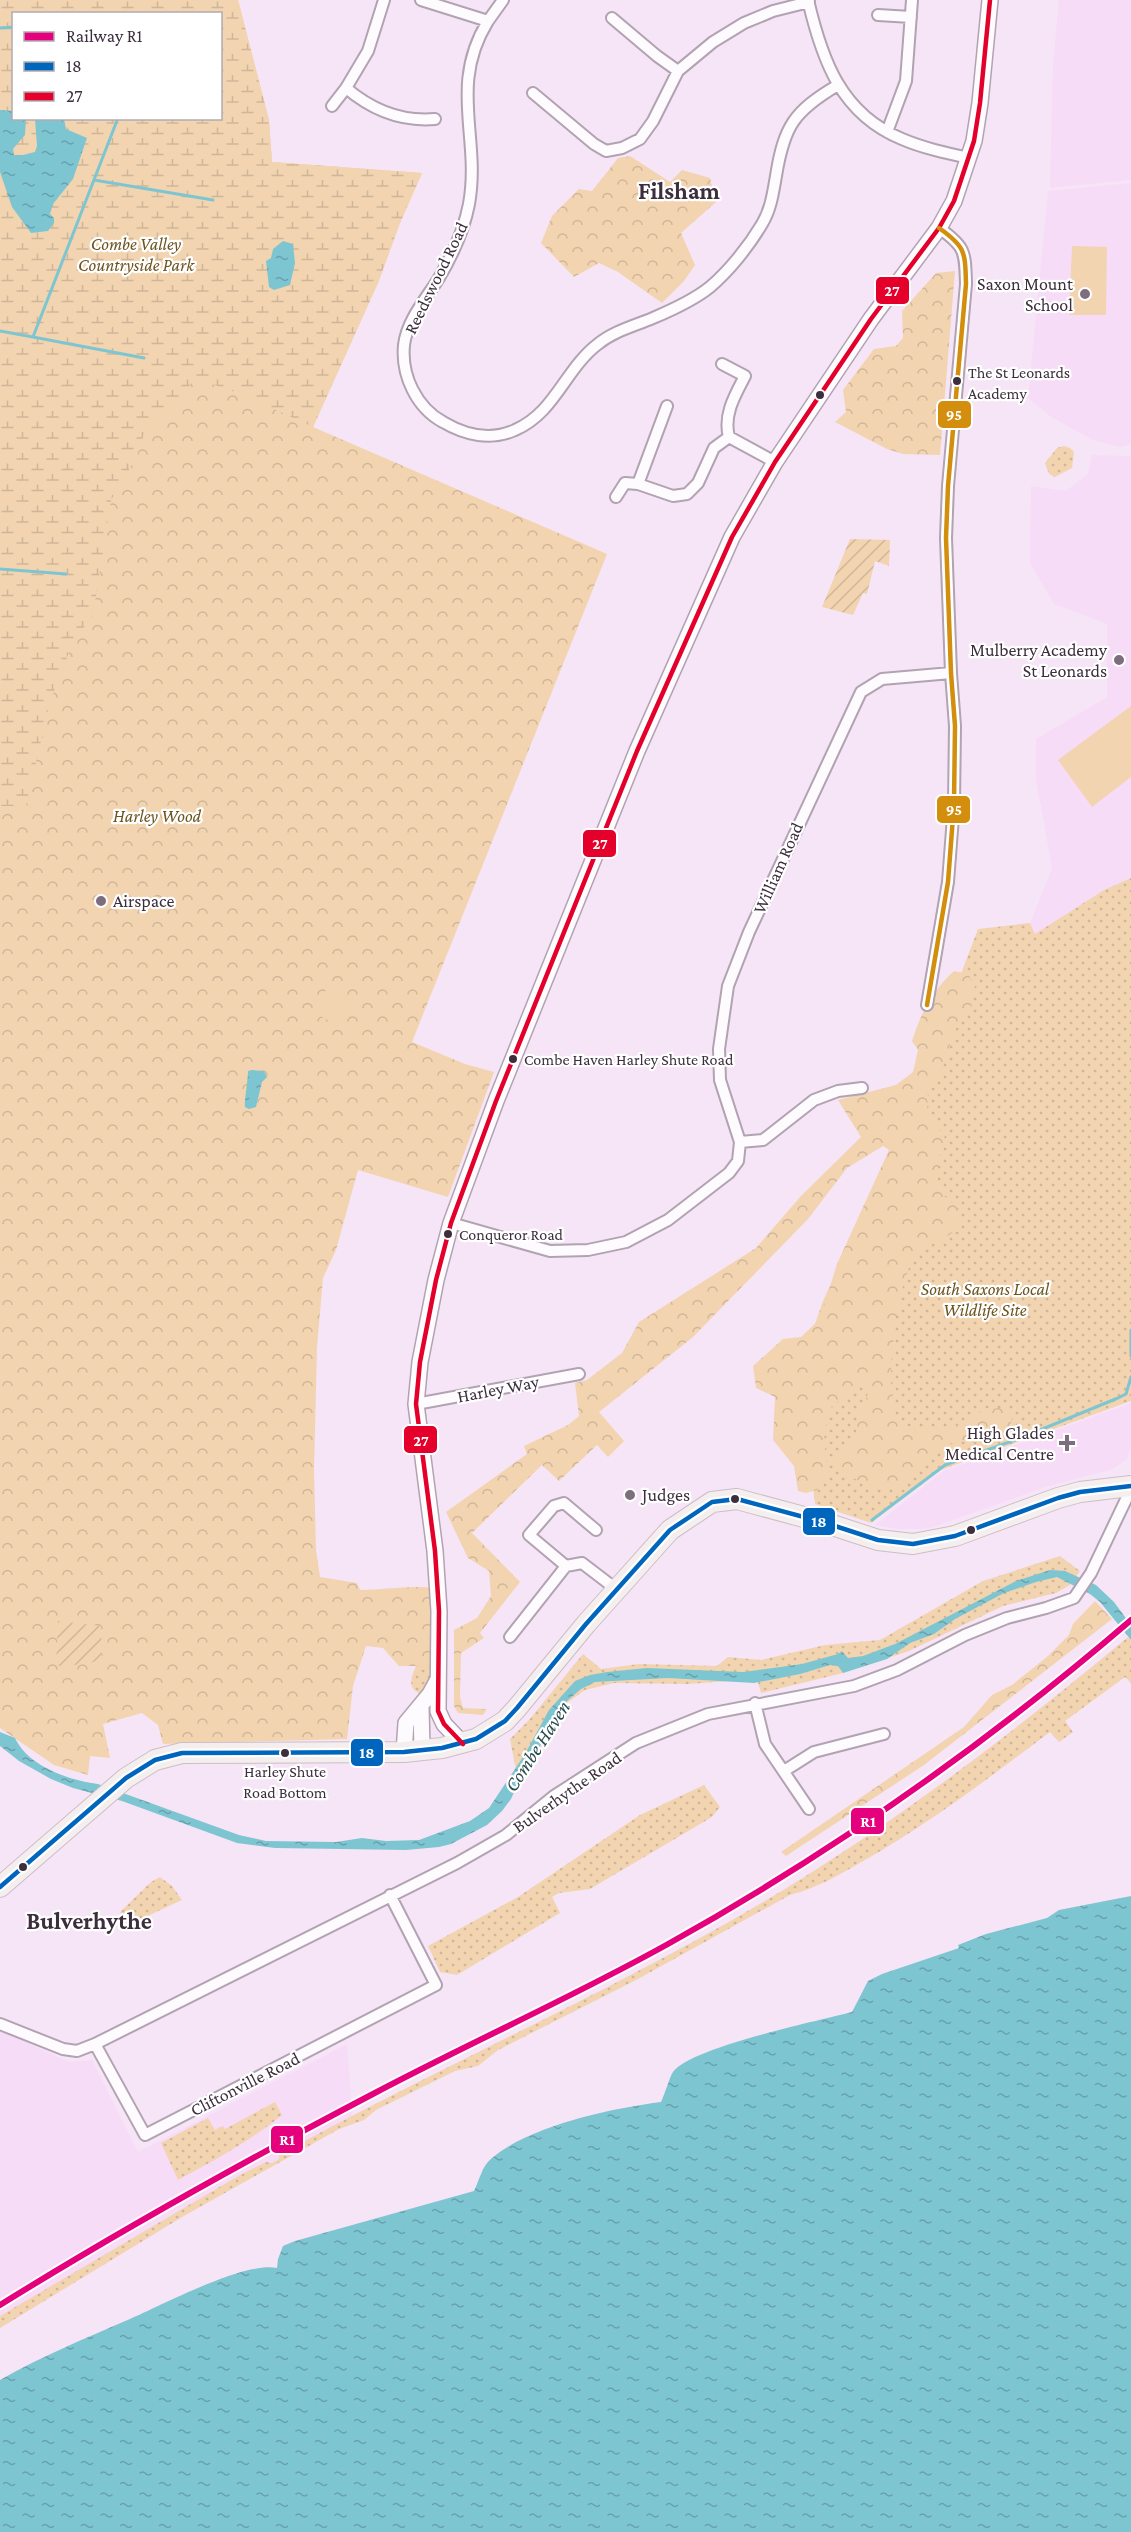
<svg xmlns="http://www.w3.org/2000/svg" width="1131" height="2532" viewBox="0 0 1131 2532" font-family="'Crimson Pro',serif">
<style>
.built{fill:#f7dcf8}
.grass{fill:url(#grass-dots)}
.forest{fill:url(#forest-crowns);fill-rule:evenodd}
.wetland{fill:url(#wetland-marsh);fill-rule:evenodd}
.garden{fill:url(#garden-furrows)}
.pitch{fill:#f2d4b0}
.water{fill:url(#water-ripples)}
.lines{fill:none;stroke-linecap:round;stroke-linejoin:round}
.stream{stroke:#7ec5d2;stroke-width:3}
.street-casing{stroke:#b1a3b1;stroke-width:14}
.secondary-casing{stroke:#b1a3b1;stroke-width:18}
.highway-casing{stroke:#ccbec6;stroke-width:22}
.street{stroke:#fefbfe;stroke-width:10}
.secondary{stroke:#fefbfe;stroke-width:15}
.highway{stroke:#f5eeef;stroke-width:20}
.bus-1-casing{stroke:#fff;stroke-width:9}
.bus-2-casing{stroke:#fff;stroke-width:9}
.bus-3-casing{stroke:#fff;stroke-width:9}
.bus-1{stroke:#0065bd;stroke-width:4.5}
.bus-2{stroke:#e4002b;stroke-width:4.5}
.bus-3{stroke:#d28e0c;stroke-width:4.5}
.rail-1-casing{stroke:#fff;stroke-width:10}
.rail-1{stroke:#e5007d;stroke-width:6}
.poi-dot{fill:#7d6e7e;stroke:#fff;stroke-width:2}
.bus-dot{fill:#3c2e3d;stroke:#fff;stroke-width:2}
.labels{text-anchor:middle;stroke-width:4.5;stroke-linejoin:round;paint-order:stroke}
.bus-label{font-size:16px;fill:#3c2e3d;stroke:#fff;text-anchor:start}
.park-label{font-size:18px;font-style:italic;fill:#6c541e;stroke:#fff}
.street-label{font-size:18px;fill:#3c2e3d;stroke:#fff}
.poi-label{font-size:18px;fill:#3c2e3d;stroke:#fff;text-anchor:end}
.water-label{font-size:20px;font-style:italic;fill:#2b4c4f;stroke:#fff}
.district-label{font-size:24px;font-weight:bold;fill:#3c2e3d;stroke:#fff}
.line-badge{stroke:#fff;stroke-width:2}
.badge-label{font-size:16px;text-anchor:middle;font-weight:bold;fill:#fff}
</style>
<defs>
<pattern id="grass-dots" width="8" height="8" patternUnits="userSpaceOnUse" patternTransform="scale(1.5)"><rect width="8" height="8" fill="#f2d4b0"/><path d="M2 2h.1M6 6h.1" fill="none" stroke="#d0b698" stroke-width="1.8" stroke-linecap="round"/></pattern>
<pattern id="forest-crowns" width="20" height="18" patternUnits="userSpaceOnUse" patternTransform="scale(1.5)"><rect width="20" height="18" fill="#f2d4b0"/><path d="M2 6a3 3 0 1 1 6 0M12 15a3 3 0 1 1 6 0" fill="none" stroke="#d0b698"/></pattern>
<pattern id="wetland-marsh" width="20" height="14" patternUnits="userSpaceOnUse" patternTransform="scale(1.5)"><rect width="20" height="14" fill="#f2d4b0"/><path d="M1 5h8M5 5V1M11 12h8M15 12V8" fill="none" stroke="#d0b698"/></pattern>
<pattern id="garden-furrows" width="10" height="10" patternUnits="userSpaceOnUse" patternTransform="scale(1.5)"><rect width="10" height="10" fill="#f2d4b0"/><path d="M-1 1l2-2M0 10L10 0M9 11l2-2" fill="none" stroke="#d0b698"/></pattern>
<pattern id="water-ripples" width="26" height="14" patternUnits="userSpaceOnUse" patternTransform="scale(1.5)"><rect width="26" height="14" fill="#7ec5d2"/><path d="M2 4q2-2 4 0t4 0M15 11q2-2 4 0t4 0" fill="none" stroke="#68a0ac"/></pattern>
</defs>
<rect width="100%" height="100%" fill="#f6e5f6"/>
<path class="built" d="M1059 0H1131V180L1050 188 1053 64Z
M1131 183V444L1120 447 1093 440 1051 417 1028 398 1048 191Z
M1092 455 1131 456V878L1104 890 1035 934 1030 923 1052 868 1036 779V739L1107 697V624L1054 604 1030 563 1031 486 1066 491 1088 474Z
M1131 1403V1445L1127 1459 1113 1469 1046 1487 927 1529H898L875 1525 944 1471Z
M0 2030 69 2062 92 2060 138 2152 347 2044 353 2121 202 2205 0 2328Z"/>
<path class="grass" d="M1064 446 1070 448 1074 452 1072 468 1055 477 1049 474 1045 463 1057 448Z
M1131 878V1401L941 1470 871 1523 815 1504 799 1370 823 1301 895 1147 978 929 1030 923 1035 934 1104 890Z
M1060 1556 1080 1571 1070 1585 1056 1593 1003 1606 909 1651 843 1673 761 1693 757 1679 688 1684 614 1683 585 1690 564 1705 532 1762 518 1781 510 1739 529 1720 583 1654 601 1669 639 1664 717 1666 728 1657 761 1660 825 1645 880 1640 983 1581Z
M1128 1637 1131 1640V1683L1125 1677 1065 1721 1073 1732 1059 1742 1050 1732C990 1777 930 1823 865 1860 840 1874 818 1888 790 1895L638 1979 498 2050 478 2066 455 2071 376 2110 364 2120 339 2129 182 2217 0 2328V2316L240 2175 266 2162 272 2163 279 2159V2155C453 2059 638 1981 806 1876 920 1804 1025 1723 1128 1637Z
M416 1666H438L422 1694C406 1689 411 1678 416 1666Z
M704 1785 720 1807 712 1817 590 1889 559 1893 552 1897 560 1913 457 1975 440 1972 428 1946 518 1897 640 1815Z
M160 1877 172 1886 182 1900 128 1925 120 1912 151 1882Z
M275 2102 282 2115C250 2141 215 2160 178 2180L161 2143 208 2118 215 2130 223 2126 225 2129Z"/>
<path class="forest" d="M0 0H238L269 120 272 162 422 173 400 223 378 283 313 427 607 554 412 1042 465 1064 494 1072 448 1197 358 1170 336 1250 323 1278 317 1347 314 1470 316 1550 320 1577 357 1583 360 1590C385 1590 409 1585 433 1588L438 1666H399L383 1648 366 1646 353 1686 347 1739 163 1744 158 1725 142 1713 103 1724 110 1758 90 1756 88 1775 54 1765 0 1728ZM14 14H220V118H14Z
M630 156 670 182 682 170 710 178 716 202 681 233 695 265 684 281 662 303 618 272 599 263 574 277 541 243 552 216 579 189 592 191 618 158Z
M955 271 940 455 903 454 887 449 835 422 846 412 843 390 874 349 896 346 903 338 902 311 936 273Z
M954 971 968 974 975 986 971 1009 955 1030 941 1071 928 1091 927 1113 936 1127 945 1135C941 1150 933 1177 941 1191 950 1206 957 1199 962 1221 950 1241 933 1240 918 1254 900 1270 892 1345 891 1370 890 1386 894 1402 895 1417L914 1430 950 1429 985 1410 1006 1407 1013 1414 1010 1427 1005 1434 942 1445 915 1469 903 1488 876 1489 834 1469 832 1458 846 1446 856 1441C856 1434 856 1427 857 1420 859 1407 875 1396 863 1382L832 1406 824 1431 827 1475 817 1490 806 1493 798 1491 794 1466 773 1440 775 1397 756 1388 753 1366 783 1339 801 1337 820 1319 837 1264 889 1150 883 1146 847 1168 808 1219 693 1337 599 1412 624 1441 608 1457 597 1445 559 1481 542 1465 472 1533 520 1582 480 1633 484 1638 461 1653 460 1697 463 1708 487 1709 483 1715 458 1713 454 1706V1630L477 1618 491 1596 489 1571 468 1558 446 1512 527 1454 524 1446 568 1425 579 1416 575 1383 587 1380 622 1353 639 1322 756 1248 801 1196 861 1137 838 1100 896 1085 913 1072 918 1050 912 1041C921 1013 932 991 954 971Z
M1095 1601 1112 1619 924 1765 786 1856 781 1852 964 1727 992 1695 1012 1685 1048 1656 1069 1635 1073 1624Z"/>
<path class="wetland" d="M0 0H238L269 120 272 162 422 173 400 223 378 283 313 427 244 395 194 378C187 391 176 414 159 416L144 434 136 458 111 500 93 615 78 635 67 657 50 702 26 806H0ZM14 14H220V118H14Z"/>
<path class="garden" d="M850 539 890 540 889 566 875 561 867 594 863 593 853 615 822 607Z
M58 1621 101 1626 102 1659 87 1664 56 1666Z"/>
<path class="pitch" d="M1072 246 1107 247 1106 315H1069Z
M1131 706V777L1092 807 1058 760Z
M332 981 347 986 341 1019C334 1022 325 1021 320 1015L327 983Z"/>
<path class="water" d="M0 110 13 111 14 118 26 119 25 135 13 149 14 155H23L35 152 37 146 35 119H64L66 129 87 138 73 179 53 204 50 214 54 218V223L48 231 31 233 12 207 0 172Z
M283 241 293 244 295 263 290 285 274 290 269 287 266 261 271 258 273 249Z
M252 1070 264 1071 267 1077 262 1082 256 1107 249 1109 245 1107C244 1102 248 1080 248 1071Z
M1050 1570 1065 1571 1096 1585 1114 1602 1131 1625V1640L1100 1602 1090 1594 1057 1577 1036 1582 1004 1593 955 1619 934 1634 910 1643 887 1659 843 1673 838 1666 830 1665 800 1674 754 1683 668 1678 595 1682 581 1689 567 1701 519 1781 511 1799 502 1811 487 1825 451 1844 439 1847 406 1850 275 1848 237 1843 122 1801 73 1788 51 1779 19 1761 0 1746V1732L15 1738C28 1766 68 1780 98 1784L239 1835 266 1841 336 1842 362 1838 386 1841 419 1840 470 1821 489 1808 525 1754 549 1710 575 1681 590 1675 607 1672 647 1668 743 1672 802 1664 838 1654 842 1651 848 1658 863 1656 895 1644 1016 1581Z
M1131 1896V2532H0V2380C42 2356 86 2338 130 2319 162 2305 245 2261 277 2268L278 2259 283 2246 295 2241 474 2191C479 2181 482 2166 491 2159 528 2126 613 2108 661 2102 665 2094 670 2076 673 2072 691 2047 818 2021 852 2012L868 1981 882 1974 959 1948 958 1945 986 1934 1047 1918 1059 1910Z"/>
<g class="lines">
<path class="stream" d="M0 28 14 27
M94 180 213 200
M0 331 33 337 118 118
M33 337 144 358
M0 569 66 574
M1131 1330V1356
M872 1520 945 1465 1018 1439 1118 1398 1126 1394 1131 1377"/>
<defs>
<path id="street" d="M384 0 368 51 346 88C372 110 401 122 435 119
M421 0 488 21 503 0
M808 0C822 60 841 114 902 139 923 148 946 153 969 158
M878 15 911 17
M612 18 657 56 678 71
M488 21C448 86 481 137 469 204 464 230 452 256 439 278 426 299 407 320 404 345 401 376 417 408 443 422 465 435 491 441 515 430 555 413 565 369 598 344 614 331 634 326 653 318 672 310 694 300 710 287 729 271 749 246 762 224 771 209 773 193 776 176 784 126 794 111 838 85
M533 93 594 144 606 151 622 148 640 139 653 121 678 71 713 42 744 23 773 11 809 2
M332 106 346 88
M887 132 906 81 912 0
M729 437 775 462
M638 484 673 496 687 494 698 483 714 448 729 437C723 415 735 395 745 376L722 364
M616 497 625 483 638 484 667 406
M927 1005 948 882 954 804 955 726 951 673 946 538 948 486 966 284C965 252 966 247 939 228
M740 1142 720 1080 719 1049 728 986 749 932 861 692 882 679 951 673
M451 1223 550 1251 588 1250 626 1242 668 1220 729 1173 738 1161 740 1142 763 1140 814 1100 838 1091 862 1088
M416 1404 579 1374
M566 1566 529 1535 554 1506 564 1503 596 1530
M510 1637 566 1566 582 1563 616 1589
M755 1703 765 1744 809 1809
M784 1771 814 1752 884 1734
M0 2024 63 2049 77 2051 95 2044 457 1863 506 1835 554 1796 636 1743 708 1714 854 1686 897 1670 965 1635 1007 1618 1046 1608 1074 1598 1091 1573 1131 1489
M95 2044 145 2135 436 1985 390 1895"/>
<path id="secondary" d="M421 1706 422 1751
M463 1744 444 1724 438 1711 439 1611 435 1551 416 1404 420 1362 436 1280 451 1223 496 1101 637 751 732 537 775 462 871 319 939 228 954 201 974 141 980 103 990 0
M404 1752 406 1723 430 1694 437 1681"/>
<path id="highway" d="M0 1887 126 1778 155 1760 182 1753 404 1752 442 1748 476 1739 505 1721 517 1708 586 1624 670 1530 712 1502 737 1499 826 1523 878 1540 913 1544 955 1536 1058 1498 1080 1492 1131 1486"/>
</defs>
<use href="#street" class="street-casing"/>
<use href="#secondary" class="secondary-casing"/>
<use href="#highway" class="highway-casing"/>
<use href="#street" class="street"/>
<use href="#secondary" class="secondary"/>
<use href="#highway" class="highway"/>
<defs>
<path id="bus-1" d="M0 1887 126 1778 155 1760 182 1753 404 1752 442 1748 476 1739 505 1721 517 1708 586 1624 670 1530 712 1502 737 1499 826 1523 878 1540 913 1544 955 1536 1058 1498 1080 1492 1131 1486"/>
<path id="bus-2" d="M463 1744 444 1724 438 1711 439 1611 435 1551 416 1404 420 1362 436 1280 451 1223 496 1101 637 751 732 537 775 462 871 319 939 228 954 201 974 141 980 103 990 0"/>
<path id="bus-3" d="M927 1005 948 882 954 804 955 726 951 673 946 538 948 486 966 284C965 252 966 247 939 228"/>
</defs>
<use href="#bus-1" class="bus-1-casing"/>
<use href="#bus-2" class="bus-2-casing"/>
<use href="#bus-3" class="bus-3-casing"/>
<use href="#bus-1" class="bus-1"/>
<use href="#bus-2" class="bus-2"/>
<use href="#bus-3" class="bus-3"/>
<defs>
<path id="rail-1" d="M0 2305C121 2230 245 2161 371 2095 469 2043 571 1998 668 1944 833 1852 988 1743 1131 1620"/>
</defs>
<use href="#rail-1" class="rail-1-casing"/>
<use href="#rail-1" class="rail-1"/>
</g>
<g class="poi-dot">
<circle cx="1085" cy="294" r="6"/>
<circle cx="1119" cy="660" r="6"/>
<circle cx="101" cy="901" r="6"/>
<path d="M1064 1434h6v6h6v6h-6v6h-6v-6h-6v-6h6z"/>
<circle cx="630" cy="1495" r="6"/>
</g>
<g class="bus-dot">
<circle cx="957" cy="381" r="5"/>
<circle cx="820" cy="395" r="5"/>
<circle cx="513" cy="1059" r="5"/>
<circle cx="448" cy="1234" r="5"/>
<circle cx="735" cy="1499" r="5"/>
<circle cx="971" cy="1530" r="5"/>
<circle cx="285" cy="1753" r="5"/>
<circle cx="23" cy="1867" r="5"/>
</g>
<g class="labels">
<g class="bus-label">
<text x="968" y="378">The St Leonards<tspan x="968" dy="21">Academy</tspan></text>
<text x="524" y="1065">Combe Haven Harley Shute Road</text>
<text x="459" y="1240">Conqueror Road</text>
<text x="285" y="1777" text-anchor="middle">Harley Shute<tspan x="285" dy="21">Road Bottom</tspan></text>
</g>
<g class="park-label">
<text x="136" y="250">Combe Valley<tspan x="136" dy="21">Countryside Park</tspan></text>
<text x="157" y="822">Harley Wood</text>
<text x="985" y="1295">South Saxons Local<tspan x="985" dy="21">Wildlife Site</tspan></text>
</g>
<g class="street-label">
<text transform="translate(436 278) rotate(-64)" y="6">Reedswood Road</text>
<text transform="translate(778 868) rotate(-66)" y="6">William Road</text>
<text transform="translate(498 1389) rotate(-11)" y="6">Harley Way</text>
<text transform="translate(567 1792) rotate(-35)" y="6">Bulverhythe Road</text>
<text transform="translate(245 2084) rotate(-27)" y="6">Cliftonville Road</text>
</g>
<g class="poi-label">
<text x="1073" y="290">Saxon Mount<tspan x="1073" dy="21">School</tspan></text>
<text x="1107" y="656">Mulberry Academy<tspan x="1107" dy="21">St Leonards</tspan></text>
<text x="113" y="907" text-anchor="start">Airspace</text>
<text x="1054" y="1439">High Glades<tspan x="1054" dy="21">Medical Centre</tspan></text>
<text x="642" y="1501" text-anchor="start">Judges</text>
</g>
<g class="water-label">
<text transform="translate(537 1746) rotate(-57)" y="7">Combe Haven</text>
</g>
<g class="district-label">
<text x="679" y="199">Filsham</text>
<text x="89" y="1929">Bulverhythe</text>
</g>
</g>
<g class="line-badge">
<rect x="875" y="276" width="35" height="29" rx="6" fill="#e4002b"/>
<rect x="937" y="400" width="35" height="29" rx="6" fill="#d28e0c"/>
<rect x="936" y="795" width="35" height="29" rx="6" fill="#d28e0c"/>
<rect x="582" y="829" width="35" height="29" rx="6" fill="#e4002b"/>
<rect x="403" y="1425" width="35" height="29" rx="6" fill="#e4002b"/>
<rect x="802" y="1507" width="34" height="29" rx="6" fill="#0065bd"/>
<rect x="350" y="1738" width="34" height="29" rx="6" fill="#0065bd"/>
<rect x="850" y="1807" width="35" height="28" rx="6" fill="#e5007d"/>
<rect x="270" y="2125" width="34" height="29" rx="6" fill="#e5007d"/>
</g>
<g class="badge-label">
<text x="892" y="296">27</text>
<text x="954" y="420">95</text>
<text x="954" y="815">95</text>
<text x="600" y="849">27</text>
<text x="421" y="1446">27</text>
<text x="819" y="1527">18</text>
<text x="367" y="1758">18</text>
<text x="868" y="1827">R1</text>
<text x="287" y="2145">R1</text>
</g>
<rect x="12" y="12" width="210" height="108" fill="#ffffff" stroke="#b1abb1" stroke-width="1.5"/>
<rect x="24" y="32" width="30" height="9" fill="#e5007d" stroke="#b1abb1" stroke-width="1.5"/>
<text x="66" y="42" font-size="18" fill="#3c2e3d">Railway R1</text>
<rect x="24" y="62" width="30" height="9" fill="#0065bd" stroke="#b1abb1" stroke-width="1.5"/>
<text x="66" y="72" font-size="18" fill="#3c2e3d">18</text>
<rect x="24" y="92" width="30" height="9" fill="#e4002b" stroke="#b1abb1" stroke-width="1.5"/>
<text x="66" y="102" font-size="18" fill="#3c2e3d">27</text>
</svg>
